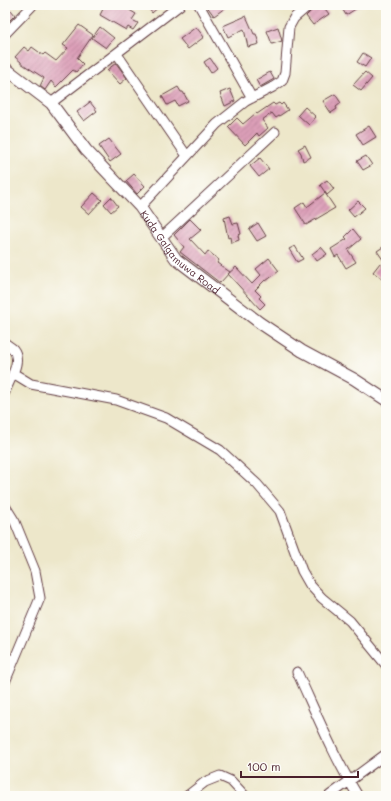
<svg xmlns="http://www.w3.org/2000/svg" width="391" height="801" viewBox="0 0 391 801" font-family="Mali,sans-serif">
<style>
.building{fill:url(#building-hatch)}
.lines{fill:none;stroke-linecap:round;stroke-linejoin:round}
.minor-casing{stroke:#623d43;stroke-width:11}
.tertiary-casing{stroke:#623d43;stroke-width:13}
.minor{stroke:#fff;stroke-width:9}
.tertiary{stroke:#fff;stroke-width:11}
.labels{text-anchor:middle;stroke-width:3;stroke-linejoin:round;paint-order:stroke}
.street-label{font-size:10px;fill:#4a1f2b;stroke:#fdfcf7}
</style>
<defs>
<pattern id="building-hatch" width="6" height="6" patternUnits="userSpaceOnUse"><rect width="6" height="6" fill="#dc9fb8"/><path d="M-1 1l2-2M0 6l6-6M5 7l2-2" fill="none" stroke="#b48196"/></pattern>
</defs>
<rect width="100%" height="100%" fill="#fdfcf7"/>
<filter id="ink" filterUnits="userSpaceOnUse"><feTurbulence type="fractalNoise" baseFrequency=".025" numOctaves="2"/><feDisplacementMap in="SourceGraphic" scale="8" xChannelSelector="R" yChannelSelector="G"/><feConvolveMatrix kernelMatrix="1 2 1 2 8 2 1 2 1" color-interpolation-filters="sRGB"/></filter>
<filter id="wash" filterUnits="userSpaceOnUse"><feTurbulence type="fractalNoise" baseFrequency=".012" numOctaves="4" result="noise"/><feDisplacementMap in="SourceGraphic" scale="16" xChannelSelector="R" yChannelSelector="G"/><feGaussianBlur stdDeviation="0.9" result="paint"/><feColorMatrix in="noise" values="0 0 0 0 0 0 0 0 0 0 0 0 0 0 0 0 0 1.4 0 .05"/><feComposite in="paint" operator="in"/></filter>
<g filter="url(#wash)">
<rect width="100%" height="100%" fill="#ede7ca"/>
<g id="blocks">
<path class="building" d="M105 5H110L117 8 119 5H121L136 14 132 20 138 23 133 30 128 27 126 30 100 15Z
M146 5H161L152 13Z
M206 5H229L214 16Z
M315 5H322L329 14 313 25 306 16 313 9Z
M345 5H362L346 15 341 7Z
M11 10 15 15 5 25V15Z
M246 16 254 34H256L259 44 248 47 244 29 228 37 223 26Z
M79 25 93 35 77 58 83 64 76 72 73 70 56 87 51 81 45 90 40 86 44 78 21 63V62L15 57 24 47 29 51 32 47 43 55 45 53 56 61 68 48 63 45Z
M100 27 114 38 106 48 92 38Z
M196 27 204 37 188 49 180 39Z
M278 27 282 41 272 44 267 31Z
M363 53 371 58 365 67 357 62Z
M210 58 217 68 211 73 204 62Z
M116 63 127 78 120 84 107 70Z
M270 72 274 79 260 87 256 80Z
M365 72 372 78 361 91 353 85Z
M178 87 181 92H183L188 101 178 106 175 101 167 105 162 96Z
M230 89 235 101 225 106 220 93Z
M335 94 341 103 336 107 337 109 331 113 323 101Z
M90 102 97 111 84 121 77 112Z
M273 103 275 105 279 103 281 105 283 103 288 110 276 118 272 113 262 120 268 128 259 136 257 133 245 145 228 127 237 118 243 124 256 113 257 114Z
M305 107 316 117 309 125 298 115Z
M369 126 376 137 363 145 356 134Z
M109 139 121 154 110 162 99 146Z
M305 145 311 157 303 161 301 153 298 149Z
M366 156 372 165 363 170 357 161Z
M260 158 269 169 259 177 250 166Z
M134 174 145 186 137 194 126 181Z
M327 180 334 189 327 195 320 185Z
M94 193 102 200 89 214 81 207Z
M325 193 335 208 306 225 295 208 304 202 307 207Z
M111 197 118 206 111 212 104 204Z
M358 201 365 208 354 217 348 210Z
M230 216 233 224 238 223 241 234 238 235 239 240 231 243 230 237 228 238 224 218Z
M190 219 201 230 190 239 205 255 208 251 219 260 217 263 230 272 220 283 180 252 184 247 174 235Z
M258 223 266 236 257 241 249 229Z
M353 229 361 239 348 250 356 262 346 268 338 255 335 257 331 249 347 239 345 237Z
M386 245V264L377 251Z
M295 246 303 259 297 262 289 249Z
M321 247 327 254 317 261 312 254Z
M269 258 279 271 266 281 265 280 255 290 261 296 259 298 265 304 260 309 228 274 236 267 252 284 261 275 256 269Z
M380 263 386 268V282L373 272Z"/>
</g>
</g>
<g filter="url(#ink)">
<use href="#blocks" fill-opacity="0" stroke="#623d43" stroke-width="1"/>
<g class="lines">
<defs>
<path id="minor" d="M199 5 252 98
M5 34 32 6
M117 54 187 156
M51 103 180 5
M140 207 217 124 246 101 273 87 282 81 285 73 289 27 294 18 309 5
M161 238 275 132
M5 343C7 345 11 347 13 349 23 361 9 380 5 392
M13 373 31 384 116 400 166 418 220 450 257 484 280 511 302 571 310 585 322 598 350 621 386 665
M5 506 15 522 35 571 40 598 5 682
M297 672C316 713 334 757 358 796
M187 796 205 782 220 776 231 781 245 796
M329 796 386 754"/>
<g id="tertiary">
<path id="s1" d="M5 68 51 103 86 150 140 207 176 259 260 323 302 351 354 379 386 400"/>
</g>
</defs>
<use href="#minor" class="minor-casing"/>
<use href="#tertiary" class="tertiary-casing"/>
<use href="#minor" class="minor"/>
<use href="#tertiary" class="tertiary"/>
</g>
</g>
<g class="labels">
<g class="street-label">
<text dy="4" stroke="none"><textPath href="#s1" startOffset="256">Kuda Galgamuwa Road</textPath></text>
</g>
</g>
<rect width="391" height="801" fill="none" stroke="#fdfcf7" stroke-width="20"/>
<path d="M241 771v6h117v-6" fill="none" stroke="#4a1f2b" stroke-width="2"/>
<text x="247" y="771" font-size="12" fill="#4a1f2b" stroke="#fdfcf7" stroke-width="3" paint-order="stroke">100 m</text>
</svg>
